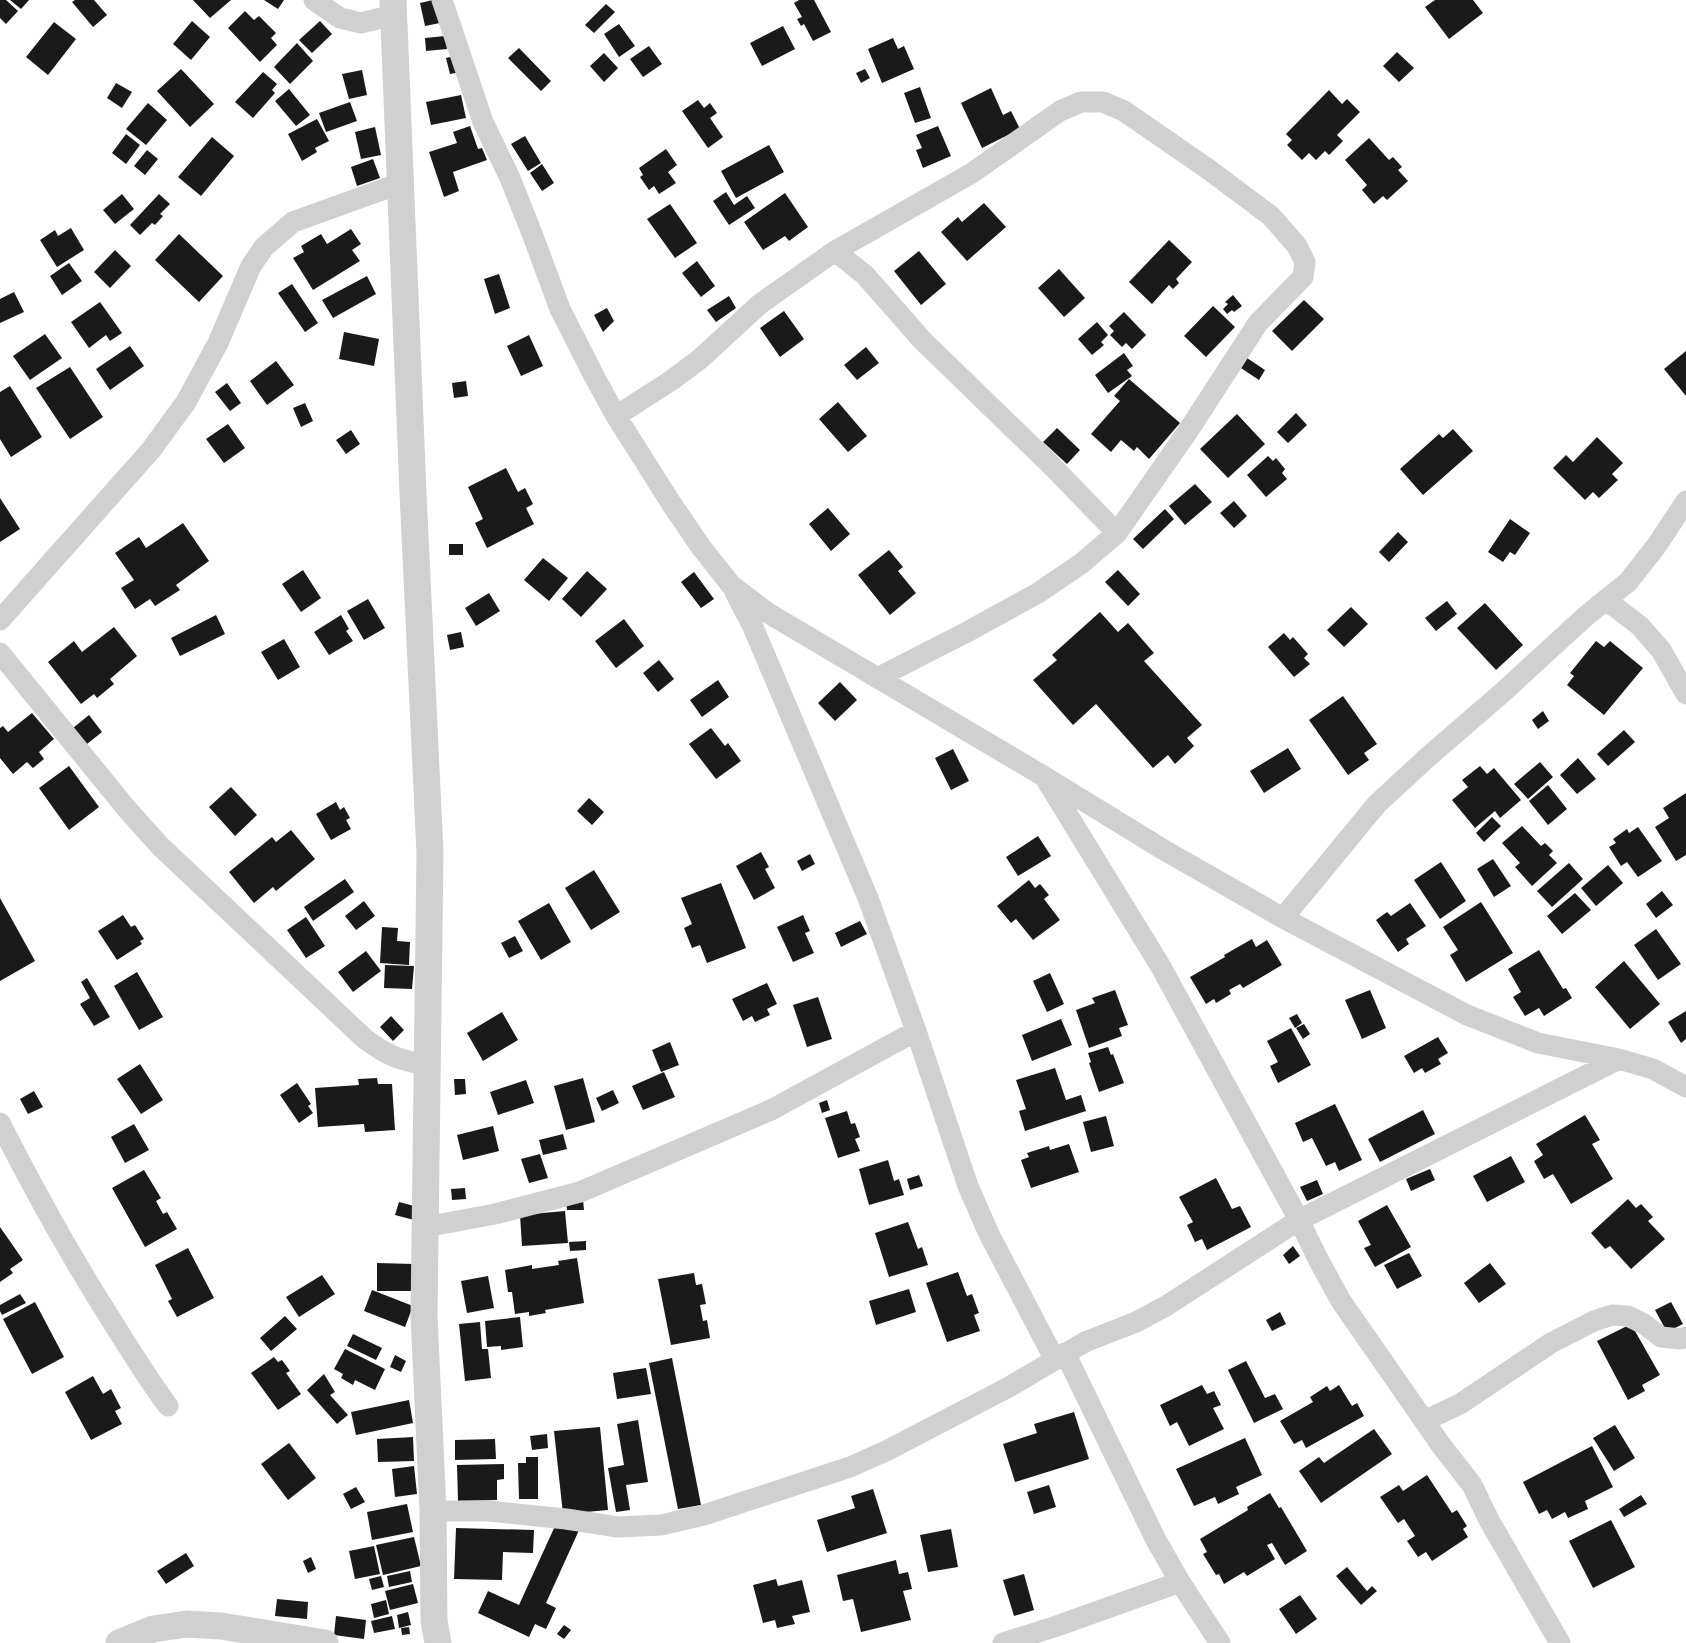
<svg xmlns="http://www.w3.org/2000/svg" width="1686" height="1643" viewBox="0 0 1686 1643" font-family="'Fira Sans Condensed',sans-serif">
<style>
.building{fill:#1a1a1a}
.lines{fill:none;stroke-linecap:round;stroke-linejoin:round}
.minor{stroke:#d0d0d0;stroke-width:21}
.tertiary{stroke:#d0d0d0;stroke-width:27}
</style>
<rect width="100%" height="100%" fill="#fff"/>
<path class="building" d="M0 0H6L18 11 6 24 0 18Z
M10 0H29L21 9Z
M75 0H94L107 15 93 27 72 2Z
M193 0H231L210 18Z
M264 0H284L278 9Z
M433 0 440 23 425 26 420 3Z
M799 0H814L831 32 813 41 804 24 801 26 797 19 802 17 794 3Z
M1435 0H1473L1483 13 1449 39 1425 7Z
M606 4 615 12 594 33 585 25Z
M245 11 254 20 259 16 276 33 271 38 277 45 260 62 228 28Z
M192 21 210 37 191 60 173 44Z
M320 21 332 34 312 53 299 40Z
M54 22 76 39 48 75 26 57Z
M619 24 635 46 619 57 604 34Z
M783 26 795 49 762 66 750 43Z
M445 36 447 49 426 51 425 38Z
M893 38 898 49 904 46 914 69 882 83 868 49Z
M297 43 313 61 290 84 274 67Z
M649 46 662 64 643 77 630 59Z
M519 48 551 81 541 91 508 58Z
M1397 52 1414 68 1399 82 1383 66Z
M604 53 618 68 604 82 590 66Z
M458 55 461 72 450 74 446 58Z
M181 69 214 104 190 127 157 91Z
M865 69 870 78 861 83 856 73Z
M362 70 367 95 349 99 342 74Z
M263 72 277 84 272 90 275 93 253 118 235 102Z
M116 83 132 92 122 108 107 98Z
M920 87 931 118 915 123 904 93Z
M991 88 1003 115 1011 111 1020 129 982 148 961 103Z
M289 89 310 115 296 126 275 101Z
M1329 90 1342 104 1347 99 1360 112 1337 135 1343 141 1329 155 1325 151 1316 160 1309 153 1302 160 1287 145 1292 140 1286 134Z
M461 95 466 118 431 125 426 102Z
M698 100 704 108 710 103 717 113 710 118 723 137 708 148 682 111Z
M350 102 357 121 326 132 319 113Z
M148 103 167 120 146 145 126 129Z
M317 119 329 141 315 148 317 152 302 161 288 134Z
M470 126 478 149 482 148 487 160 453 172 459 191 444 197 429 152 457 143 453 132Z
M938 126 951 156 923 168 916 150 922 148 916 135Z
M375 127 381 155 361 159 355 132Z
M126 134 140 145 126 164 112 153Z
M525 136 541 163 528 171 511 144Z
M212 137 234 156 201 196 178 177Z
M1369 138 1389 160 1393 157 1402 167 1398 170 1408 181 1387 200 1383 196 1374 204 1362 190 1367 185 1345 160Z
M769 145 784 172 736 198 721 171Z
M666 149 677 165 668 172 676 183 659 194 654 186 649 190 640 177 643 175 639 168Z
M147 150 158 159 145 175 134 166Z
M373 159 380 178 357 186 351 167Z
M542 164 554 183 542 191 530 173Z
M726 192 734 205 747 196 755 208 729 225 713 201Z
M785 193 808 227 789 241 785 236 763 250 744 222Z
M122 194 134 209 115 224 103 210Z
M159 194 170 204 160 214 163 216 155 225 152 223 140 235 130 225Z
M984 203 1006 227 967 261 941 232 958 217 962 222Z
M670 204 697 243 675 258 647 219Z
M71 228 84 250 57 267 40 240 55 230 58 236Z
M351 229 361 244 352 250 360 261 313 290 293 258 304 252 301 246 321 234 327 244Z
M179 234 223 276 199 302 155 260Z
M1169 240 1192 262 1176 279 1179 283 1173 289 1169 285 1152 304 1129 282Z
M115 250 131 266 110 288 94 272Z
M919 251 946 284 921 305 894 271Z
M697 261 715 286 701 297 682 273Z
M69 263 82 281 62 295 50 276Z
M1059 269 1085 298 1064 317 1038 288Z
M499 274 510 308 495 314 484 279Z
M367 276 376 294 333 318 322 300Z
M292 284 318 323 305 332 278 293Z
M14 292 24 312 0 323V299Z
M1233 295 1242 306 1234 312 1232 310 1227 314 1223 309 1228 304 1225 302Z
M729 296 736 308 716 322 707 310Z
M1304 300 1324 319 1292 351 1272 331Z
M100 302 122 333 110 341 106 335 89 348 71 322Z
M1213 306 1235 327 1206 357 1184 336Z
M607 308 614 321 603 332 594 315Z
M784 311 804 339 780 357 760 328Z
M1124 312 1146 335 1132 349 1126 343 1122 347 1110 335 1114 331 1109 326Z
M1097 322 1108 335 1101 342 1104 345 1092 355 1078 339Z
M344 332 379 339 374 366 339 359Z
M45 334 62 358 30 380 13 356Z
M529 335 543 366 521 376 507 346Z
M130 346 144 366 110 390 96 369Z
M866 347 879 363 857 380 844 365Z
M1686 351V396L1664 369Z
M1124 353 1133 366 1127 370 1132 376 1108 393 1095 375Z
M1247 358 1265 370 1259 380 1241 368Z
M276 361 294 385 267 405 250 381Z
M70 367 103 417 70 439 36 388Z
M1129 379 1180 423 1149 459 1137 447 1134 451 1121 440 1111 452 1091 434 1120 401 1114 396Z
M466 381 468 396 454 398 452 383Z
M227 383 241 403 230 411 215 392Z
M10 386 42 437 11 457 0 439V392Z
M838 402 867 436 848 452 819 419Z
M305 403 313 421 301 427 293 408Z
M1296 413 1307 425 1288 443 1277 432Z
M1237 414 1265 444 1228 478 1200 449Z
M228 424 245 448 224 463 206 439Z
M1057 428 1080 450 1067 464 1043 442Z
M1453 429 1473 451 1423 495 1400 469 1439 434 1443 438Z
M351 430 360 444 346 454 336 440Z
M1597 437 1623 463 1612 474 1618 480 1599 498 1593 492 1585 500 1553 468 1566 455 1573 462Z
M1268 456 1273 461 1276 458 1285 469 1282 473 1287 479 1266 497 1247 475Z
M506 468 518 492 525 488 533 504 526 508 534 524 487 548 475 523 483 519 468 487Z
M1195 484 1212 502 1185 525 1169 506Z
M0 498 20 529 0 542Z
M1234 501 1247 516 1234 528 1220 513Z
M828 508 850 534 831 551 809 524Z
M1165 509 1174 519 1143 549 1133 539Z
M1510 519 1530 533 1515 555 1510 552 1503 562 1488 552Z
M183 523 209 561 176 585 180 590 155 606 150 599 135 609 121 588 134 580 115 553 139 537 146 548Z
M1398 532 1408 542 1389 562 1379 552Z
M449 544H463V555H449Z
M889 550 903 567 898 571 916 593 890 615 858 575Z
M543 558 568 578 549 601 524 580Z
M303 570 321 598 301 612 282 584Z
M1118 570 1140 594 1128 606 1105 582Z
M587 571 607 589 581 617 562 599Z
M694 572 714 599 701 608 681 582Z
M489 593 500 611 476 626 465 608Z
M368 599 385 628 364 640 347 611Z
M1447 601 1457 614 1436 631 1425 618Z
M1485 603 1523 645 1496 670 1457 628Z
M1351 607 1368 624 1344 647 1327 630Z
M1100 612 1118 632 1128 623 1154 653 1144 661 1202 725 1187 738 1194 746 1175 764 1168 755 1153 768 1096 704 1073 725 1033 680 1057 660 1052 655Z
M216 615 225 634 180 656 171 638Z
M341 615 349 629 346 631 353 641 329 655 314 632Z
M624 619 644 646 616 668 595 641Z
M114 627 137 656 110 679 114 684 97 698 94 694 81 704 48 662 74 641 82 652Z
M461 632 464 647 450 650 447 635Z
M1284 633 1290 640 1293 637 1308 654 1304 658 1310 664 1294 677 1268 647Z
M284 639 300 667 278 680 261 652Z
M1596 641 1604 647 1610 641 1643 668 1604 715 1567 685 1574 676 1570 673Z
M659 660 674 679 658 692 643 673Z
M718 680 729 697 702 717 690 700Z
M840 682 857 700 835 721 818 703Z
M1343 696 1377 744 1364 753 1369 760 1348 775 1309 720Z
M1543 711 1549 721 1538 729 1532 720Z
M32 713 54 739 39 752 44 759 33 768 27 762 13 774 0 758V728L3 726 8 732Z
M89 715 102 732 87 744 73 728Z
M711 728 725 746 728 743 741 761 716 779 689 744Z
M1624 730 1635 742 1608 766 1597 754Z
M1288 748 1301 769 1264 793 1250 771Z
M953 749 969 781 951 790 935 758Z
M1578 758 1596 779 1577 794 1560 775Z
M1540 762 1553 777 1528 799 1514 784Z
M69 766 99 807 69 830 39 788Z
M1480 766 1487 774 1494 768 1521 800 1500 818 1495 811 1475 828 1452 800 1468 787 1462 780Z
M1548 785 1567 809 1548 825 1529 801Z
M231 787 257 815 235 836 209 807Z
M1686 793V855L1676 861 1655 827 1669 818 1663 808Z
M589 798 604 812 592 825 577 811Z
M336 802 340 810 344 807 350 818 346 820 351 829 331 840 316 814Z
M1492 817 1501 826 1484 842 1476 833Z
M1522 826 1541 846 1545 843 1553 851 1549 855 1557 863 1532 886 1515 867 1520 863 1502 843Z
M1638 827 1662 861 1638 877 1627 862 1621 866 1609 847 1616 843 1613 839 1627 829 1629 833Z
M291 830 315 859 276 891 273 887 254 903 229 872 272 837 276 842Z
M1038 836 1051 856 1018 876 1006 857Z
M761 852 769 867 765 869 775 888 754 900 736 866Z
M810 854 815 864 802 871 797 861Z
M1493 859 1511 886 1494 897 1477 869Z
M1441 862 1466 901 1440 919 1414 880Z
M1569 863 1583 879 1552 907 1537 891Z
M1608 865 1623 883 1596 906 1581 888Z
M594 870 620 912 591 930 565 888Z
M345 879 354 892 313 921 304 907Z
M1029 880 1035 888 1040 884 1049 895 1044 899 1060 920 1033 940 1016 919 1011 923 997 906Z
M721 883 746 948 707 963 700 945 692 948 684 928 692 924 681 898Z
M1662 891 1673 905 1656 918 1646 904Z
M1575 893 1591 910 1562 934 1547 916Z
M0 898 35 961 0 981Z
M364 901 375 916 356 930 345 916Z
M1481 902 1513 953 1466 982 1450 955 1458 950 1443 927Z
M549 903 571 942 541 960 518 921Z
M1410 903 1426 926 1406 939 1409 944 1398 952 1376 920 1387 912 1391 916Z
M123 915 131 927 135 925 144 939 140 941 142 944 117 960 98 931Z
M803 915 810 931 805 933 814 953 793 962 777 927Z
M306 917 325 946 306 958 287 930Z
M860 921 867 934 841 947 835 933Z
M382 927 398 928 397 941 410 942 409 965 380 963Z
M1656 929 1681 964 1658 980 1634 945Z
M515 936 523 951 509 958 501 943Z
M1252 939 1256 947 1267 940 1282 965 1243 988 1240 984 1229 990 1231 994 1216 1003 1214 999 1206 1004 1190 977 1225 957 1224 955Z
M1539 950 1563 989 1566 988 1572 998 1544 1016 1539 1008 1525 1016 1513 997 1521 992 1508 969Z
M366 951 381 971 353 992 338 972Z
M1624 961 1660 1004 1630 1029 1595 987Z
M385 965 414 966 412 989 384 988Z
M137 972 163 1017 139 1030 114 986Z
M1050 973 1064 1004 1047 1012 1033 981Z
M87 978 110 1017 94 1026 80 1004 90 998 81 982Z
M767 983 777 1004 767 1009 770 1015 755 1022 752 1016 743 1021 732 999Z
M1115 990 1128 1025 1119 1028 1122 1036 1089 1048 1076 1010 1095 1003 1092 998Z
M1370 990 1386 1028 1362 1039 1345 1000Z
M818 997 832 1039 807 1047 793 1005Z
M1686 1011V1039L1681 1043 1668 1022Z
M502 1012 518 1040 483 1061 467 1033Z
M1297 1014 1302 1023 1295 1028 1289 1018Z
M391 1016 404 1030 393 1041 380 1027Z
M1061 1019 1072 1045 1032 1061 1022 1035Z
M1304 1024 1310 1034 1303 1039 1296 1028Z
M1291 1028 1311 1065 1278 1083 1270 1066 1278 1062 1267 1041Z
M1438 1037 1448 1053 1438 1059 1441 1064 1425 1073 1422 1068 1414 1073 1404 1056Z
M670 1042 679 1065 661 1072 652 1050Z
M1108 1047 1111 1055 1113 1054 1124 1083 1099 1092 1089 1063 1091 1062 1088 1053Z
M140 1064 163 1100 141 1114 117 1079Z
M1055 1068 1066 1100 1081 1095 1086 1111 1025 1131 1019 1111 1026 1109 1016 1080Z
M664 1072 675 1097 643 1110 632 1086Z
M377 1078 378 1084H392L395 1130 365 1132 364 1124 318 1127 315 1088 359 1085 358 1079Z
M583 1078 595 1122 566 1130 554 1086Z
M454 1079H465L466 1094 455 1095Z
M526 1080 534 1103 498 1115 490 1092Z
M297 1083 311 1104 308 1106 313 1113 299 1123 280 1095Z
M613 1090 619 1103 602 1111 596 1098Z
M34 1091 43 1107 28 1114 20 1099Z
M827 1100 830 1110 822 1113 819 1103Z
M1335 1104 1362 1160 1339 1171 1335 1162 1326 1166 1312 1138 1303 1142 1295 1123Z
M1423 1110 1435 1134 1380 1162 1368 1139Z
M847 1111 851 1124 855 1123 860 1137 855 1139 860 1151 838 1158 825 1118Z
M1585 1115 1600 1140 1592 1144 1613 1179 1571 1204 1553 1174 1544 1179 1534 1161 1543 1155 1536 1144Z
M1106 1116 1114 1146 1091 1152 1083 1122Z
M134 1124 149 1150 125 1163 111 1137Z
M493 1126 499 1151 463 1160 457 1135Z
M563 1134 567 1149 543 1155 539 1140Z
M1069 1144 1079 1172 1031 1188 1021 1160 1029 1157 1027 1153 1049 1146 1050 1150Z
M540 1154 548 1178 529 1183 521 1159Z
M1511 1156 1525 1182 1487 1202 1473 1176Z
M888 1160 894 1181 899 1179 904 1195 869 1205 859 1169Z
M1430 1169 1435 1180 1411 1191 1406 1179Z
M144 1170 161 1198 156 1201 163 1214 167 1212 177 1229 145 1247 112 1188Z
M919 1175 923 1186 910 1190 907 1179Z
M1216 1178 1232 1209 1240 1206 1251 1227 1207 1250 1202 1239 1195 1242 1187 1225 1193 1222 1179 1197Z
M1317 1180 1323 1194 1307 1201 1300 1187Z
M465 1188 466 1199 452 1200 451 1189Z
M1628 1199 1636 1208 1641 1204 1653 1217 1648 1221 1665 1239 1631 1269 1610 1246 1605 1249 1591 1233Z
M583 1200 584 1210H567L566 1201Z
M399 1202 418 1207 414 1220 395 1215Z
M1387 1205 1411 1247 1375 1267 1364 1248 1371 1245 1358 1221Z
M565 1211 568 1243 522 1246 520 1215Z
M908 1222 918 1249 922 1247 928 1265 889 1277 875 1233Z
M0 1227 23 1260 10 1269 13 1273 0 1282Z
M586 1241V1250L570 1251 569 1242Z
M1293 1246 1300 1256 1289 1264 1283 1255Z
M188 1248 214 1298 177 1317 168 1301 172 1299 155 1265Z
M1409 1253 1422 1276 1397 1289 1384 1265Z
M577 1258 584 1303 545 1310 546 1313 529 1316V1312L515 1314 512 1292H508L505 1270 532 1265V1269L559 1265 558 1261Z
M377 1263 414 1264V1291H377Z
M1490 1263 1506 1284 1479 1303 1464 1283Z
M958 1272 967 1296 972 1294 979 1313 974 1315 980 1331 947 1342 926 1283Z
M694 1273 696 1285 702 1284 706 1304 700 1305 703 1321 707 1320 710 1338 671 1345 658 1279Z
M322 1275 335 1294 299 1317 286 1297Z
M488 1276 494 1308 467 1313 461 1281Z
M909 1289 916 1312 876 1325 869 1301Z
M372 1290 413 1306 405 1327 364 1311Z
M20 1294 26 1303 2 1315 0 1311V1305Z
M35 1302 64 1357 32 1374 3 1319Z
M1671 1302 1683 1324 1667 1332 1655 1310Z
M1280 1312 1286 1324 1272 1331 1266 1320Z
M285 1316 297 1329 271 1351 260 1338Z
M520 1317 523 1347 501 1350V1346L487 1347 485 1321Z
M480 1322 482 1349H488L491 1378 465 1381 459 1324Z
M1631 1324 1660 1375 1642 1385 1645 1391 1628 1400 1597 1341Z
M353 1334 382 1348 376 1360 347 1346Z
M345 1349 385 1369 375 1390 355 1380 353 1385 341 1378 343 1374 334 1369Z
M395 1355 406 1361 401 1372 390 1367Z
M274 1357 278 1362 282 1360 290 1371 286 1373 301 1394 278 1410 251 1373Z
M672 1358 701 1505 678 1509 649 1363Z
M1246 1361 1265 1398 1275 1394 1283 1409 1254 1423 1228 1370Z
M646 1368 651 1394 617 1399 613 1373Z
M324 1374 335 1392 330 1395 348 1415 337 1424 307 1390Z
M93 1376 103 1394 111 1389 121 1408 115 1411 122 1424 91 1440 65 1392Z
M1202 1385 1207 1394 1214 1391 1221 1405 1213 1408 1224 1429 1189 1446 1177 1422 1170 1426 1160 1405Z
M1339 1385 1352 1406 1357 1403 1364 1416 1306 1448 1302 1440 1294 1444 1280 1421 1313 1402 1310 1397 1327 1386 1330 1391Z
M409 1400 413 1423 356 1435 351 1412Z
M1074 1412 1089 1459 1015 1482 1003 1444 1037 1433 1034 1424Z
M638 1420 648 1482 626 1485 630 1510 616 1512 608 1468 624 1465 617 1424Z
M1615 1425 1635 1458 1614 1471 1593 1438Z
M600 1427 608 1510 563 1514 554 1431Z
M1374 1429 1392 1454 1321 1503 1299 1471 1319 1457 1324 1463Z
M547 1434 548 1448 532 1450 530 1436Z
M413 1437 414 1461 378 1462 377 1439Z
M1245 1438 1262 1475 1236 1487 1239 1494 1218 1504 1215 1497 1194 1506 1176 1469Z
M495 1439 496 1459 455 1460V1440Z
M289 1443 316 1478 288 1500 261 1464Z
M1592 1446 1613 1487 1585 1501 1588 1509 1568 1518 1565 1512 1552 1519 1547 1510 1539 1514 1523 1482Z
M526 1457H538V1499H519L518 1463H526Z
M504 1464V1479L497 1480V1500L458 1501 457 1465Z
M414 1466 417 1494 395 1497 392 1469Z
M1427 1475 1452 1513 1457 1510 1467 1526 1463 1529 1468 1537 1432 1561 1426 1552 1418 1557 1407 1541 1415 1536 1404 1519 1398 1523 1380 1497 1399 1485 1403 1491Z
M1049 1485 1056 1507 1034 1514 1027 1492Z
M356 1487 365 1502 351 1509 343 1494Z
M873 1489 887 1533 827 1552 817 1520 855 1508 851 1496Z
M1270 1493 1279 1508 1281 1507 1307 1551 1285 1565 1272 1543 1267 1545 1275 1559 1247 1576 1244 1572 1224 1584 1219 1574 1216 1575 1203 1554 1207 1552 1200 1539 1248 1510 1247 1507Z
M1641 1495 1647 1504 1624 1517 1619 1509Z
M407 1504 413 1532 372 1540 367 1512Z
M1611 1520 1635 1567 1593 1588 1569 1541Z
M555 1526 580 1528 546 1603 556 1608 546 1629 535 1624 529 1637 478 1613 488 1591 519 1605Z
M456 1528 534 1530 533 1553 503 1552 502 1580 454 1579Z
M951 1529 958 1567 928 1572 920 1535Z
M414 1537 421 1566 383 1575 376 1545Z
M374 1546 380 1574 355 1579 349 1551Z
M186 1553 194 1566 166 1584 157 1571Z
M311 1557 316 1569 308 1573 303 1561Z
M896 1560 899 1574 908 1572 912 1589 903 1591 911 1620 861 1632 853 1599 843 1601 837 1575Z
M1347 1567 1367 1591 1372 1586 1377 1591 1361 1605 1336 1576Z
M410 1571 412 1582 389 1587 387 1576Z
M1024 1574 1034 1610 1014 1616 1003 1580Z
M381 1576 384 1587 372 1590 369 1579Z
M776 1579 778 1586 802 1580 810 1612 792 1616 795 1624 777 1628 775 1620 763 1623 753 1585Z
M413 1584 418 1603 390 1610 385 1591Z
M1300 1595 1317 1619 1296 1634 1279 1609Z
M277 1599 308 1602 307 1619 275 1616Z
M386 1600 389 1614 374 1618 371 1604Z
M408 1612 411 1625 399 1628 397 1615Z
M336 1616 366 1620 364 1639 334 1635Z
M392 1616 395 1629 374 1633 371 1621Z
M564 1625 571 1630 564 1639 557 1634Z
M409 1627 410 1634 402 1635 401 1628Z"/>
<g class="lines">
<path class="minor" d="M314 0 340 18 361 23 393 15
M442 0 483 122 510 178 533 236 560 309 594 376 616 416 671 503 701 547 731 585 768 613 1045 777 1164 850 1283 918 1467 1015 1538 1043 1619 1059 1653 1069 1686 1087
M835 251 865 275 922 340 1052 466 1117 533
M616 416 672 380 700 359 760 304 835 251 972 173 1060 111 1081 102H1103L1124 111 1208 169 1271 216 1297 246 1305 262 1303 277 1258 323 1188 431 1117 533 1082 563 1038 593 967 632 877 678
M735 592 753 627 868 898 916 1031 968 1186 989 1234 1055 1360
M1606 600 1640 626 1661 650 1686 694
M0 620 151 450 186 402 218 343 251 266 264 247 293 222 401 183
M0 653 126 808 160 846 365 1039C388 1056 399 1060 427 1065
M1047 781 1161 967 1299 1220 1319 1261 1341 1301 1441 1445 1472 1485 1490 1522 1560 1643
M1283 918 1377 804 1429 756 1502 693 1587 615 1628 582 1657 545 1686 501
M0 1123C34 1190 70 1255 110 1318 129 1348 147 1378 168 1406
M425 1227 495 1214 580 1192 771 1110 916 1031
M1065 1353 1156 1540 1180 1582 1220 1643
M1424 1421 1460 1404 1551 1343 1594 1321 1612 1315 1628 1316 1644 1324 1661 1337 1681 1339 1686 1337
M433 1511H489L566 1519 618 1527 661 1525 704 1515 850 1467 886 1451 1009 1387 1085 1342 1136 1322 1166 1306 1299 1220 1619 1059
M1003 1643 1054 1627 1180 1582"/>
<path class="tertiary" d="M393 0 413 493 430 853 424 1316 433 1511 434 1621 438 1643
M119 1643 153 1629 187 1624 221 1626 325 1643"/>
</g>
</svg>
